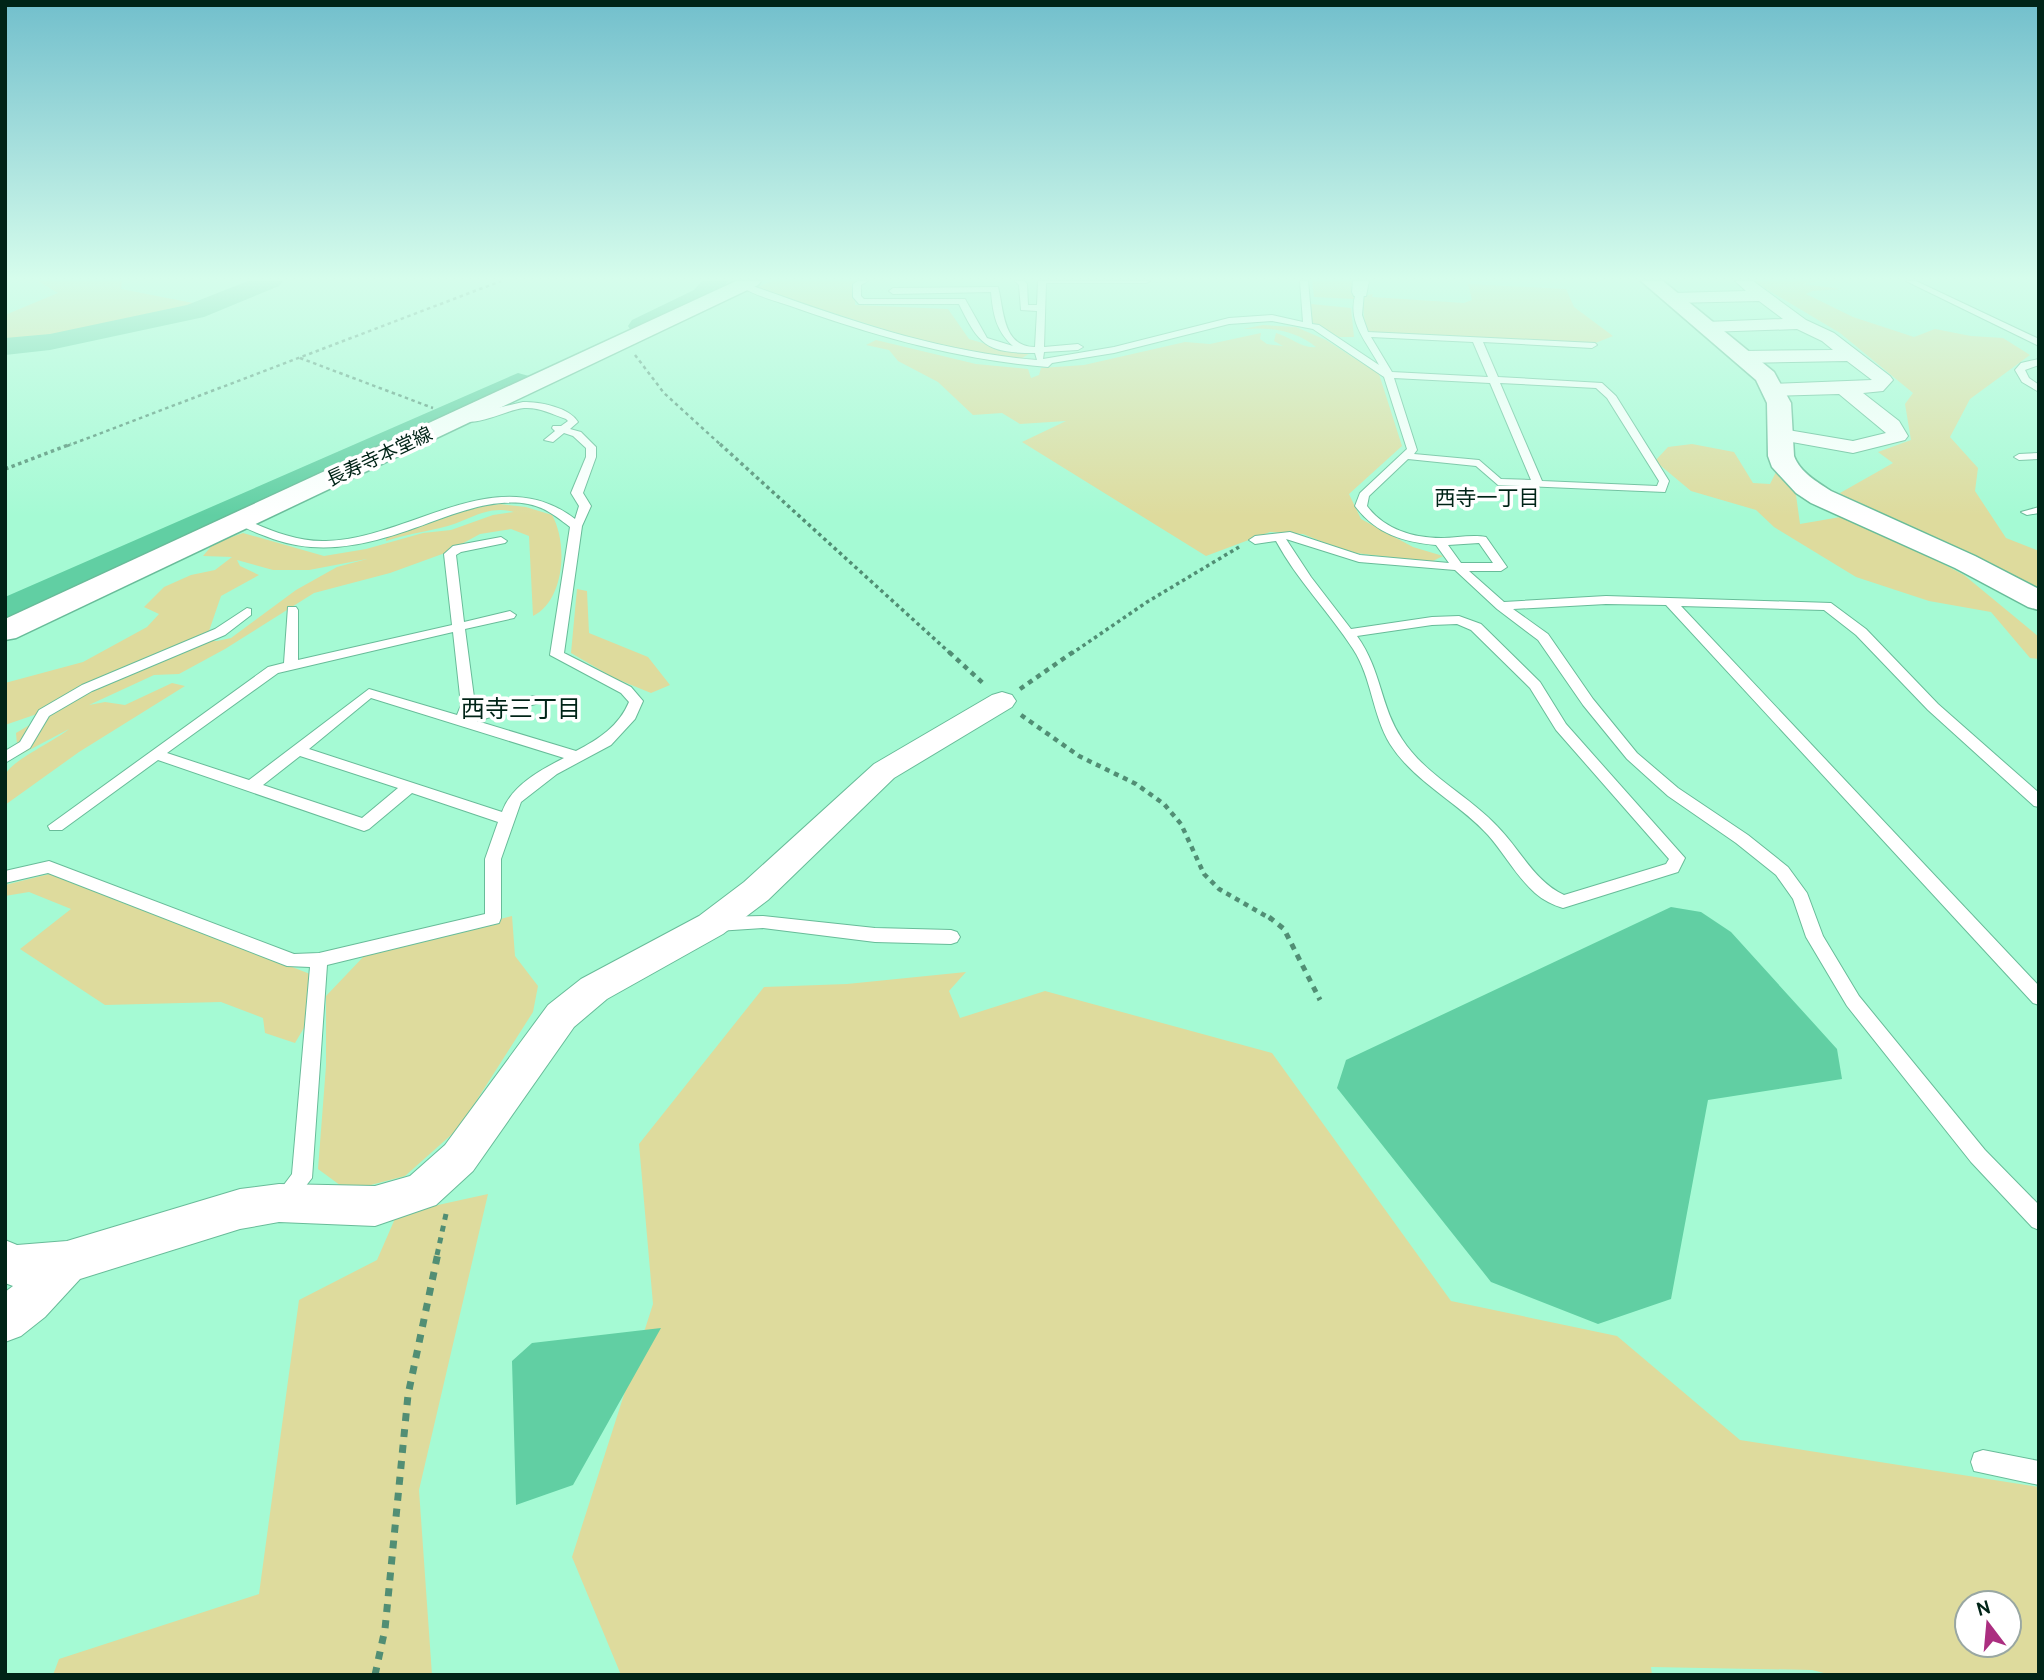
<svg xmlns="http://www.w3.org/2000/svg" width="2044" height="1680" viewBox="0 0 2044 1680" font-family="Cabin,'Noto Sans JP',sans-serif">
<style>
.green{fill:#dedb9d;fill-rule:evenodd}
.water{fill:#61cfa3}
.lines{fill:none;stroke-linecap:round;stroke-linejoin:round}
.river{fill:#61cfa3;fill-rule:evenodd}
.service-casing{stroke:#68bc99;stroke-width:2}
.minor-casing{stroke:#68bc99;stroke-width:2}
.tertiary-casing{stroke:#68bc99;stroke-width:3}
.secondary-casing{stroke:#68bc99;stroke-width:3}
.path-far4{stroke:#518e74;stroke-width:2.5;stroke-dasharray:3.5 3.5;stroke-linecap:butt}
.path-far3{stroke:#518e74;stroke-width:3.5;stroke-dasharray:3.5 3.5;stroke-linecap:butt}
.path-far2{stroke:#518e74;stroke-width:4.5;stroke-dasharray:5 5;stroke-linecap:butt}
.path-far1{stroke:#518e74;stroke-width:5;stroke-dasharray:6 6;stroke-linecap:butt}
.path{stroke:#518e74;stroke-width:7;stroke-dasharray:8 8;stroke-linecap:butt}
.service{fill:#fff;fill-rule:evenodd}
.minor{fill:#fff;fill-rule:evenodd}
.tertiary{fill:#fff;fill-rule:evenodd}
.secondary{fill:#fff;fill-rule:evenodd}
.labels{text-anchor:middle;stroke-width:7;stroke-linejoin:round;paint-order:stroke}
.far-street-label{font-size:19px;fill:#002417;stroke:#fff}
.far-neighbourhood-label{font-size:21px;fill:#002417;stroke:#fff}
.neighbourhood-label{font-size:24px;fill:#002417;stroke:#fff}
</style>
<rect width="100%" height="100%" fill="#a5fad4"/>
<path class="green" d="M38 281H122L121 289 198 304 183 316 5 351V315L58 293Z
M773 281H856L855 305 948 309 969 339 1003 349 1034 351 1022 358 989 356 909 337 754 288Z
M1312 281H1355L1354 299 1314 297Z
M1753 281H1818L1803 284 1841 289 1812 291 1806 294 1853 317 1914 337 1935 329 1971 336 2003 338 2030 355 1970 399 1950 437 1978 468 1975 491 2006 538 2039 551V589L1849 504 1840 493 1893 463 1878 452 1911 440 1905 404 1913 393 1840 333Z
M1468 284 1566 289 1574 307 1613 336 1593 344 1370 333 1365 325 1362 296 1373 294 1372 297 1464 303 1472 300Z
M1311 304 1351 308 1354 337H1339L1312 322Z
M1263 325 1296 327 1326 340 1379 374 1402 446 1349 494 1361 519 1413 547 1443 556 1431 562 1347 552 1303 534 1270 532 1206 556 1022 442 1066 421 1020 424 1002 413 973 415 938 382 898 361 889 350 866 345 876 340 976 364 1028 369 1031 378 1039 375 1041 368 1084 365 1185 342 1210 344 1261 333 1260 339 1267 344 1283 346 1274 341 1276 333C1290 337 1303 349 1316 347 1295 330 1270 327 1243 329Z
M1692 444 1734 452 1753 483 1770 484 1777 470 1796 495 1800 524 1852 515 1964 575 2039 637V659L2030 658 1991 612 1929 601 1856 577 1774 527 1756 510 1691 491 1655 461 1668 447Z
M500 504 526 507 552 515C568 543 565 600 533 616L529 536 511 529 480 534 445 553 390 573 314 593 225 649 179 674 154 675 89 705 105 702 125 705 172 683 185 686 79 752 5 805C5 796 3 785 5 776 8 762 55 741 69 729L18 756 16 733 97 685 200 640 217 641 231 638 296 590 337 567 367 559 309 570H273L237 560 240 566 259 575 221 596 208 634 83 690 37 714 5 725V683L83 662 147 627 159 614 144 607 164 587 191 575 215 570 232 557 203 556 214 543 243 533 324 556 366 549 423 533 451 530 493 515 514 512C486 504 466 523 440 528 422 532 404 535 386 541V536L464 508Z
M577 589 587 591 589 633 648 657 670 685 651 693 614 678 571 653Z
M53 873 310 974 308 1021 295 1043 265 1033 263 1018 221 1002 105 1005 20 949 71 909 29 892 5 896V885Z
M512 916 515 956 538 986 533 1012 459 1128 405 1176 348 1191 318 1169 326 1066V996L366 954Z
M966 972 949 991 960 1018 1045 991 1272 1053 1451 1301 1617 1336 1740 1440 2039 1487V1675H1832L1812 1670 1651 1667 1652 1675H621L572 1557 653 1304 639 1144 764 987 847 984ZM1967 1603H2009V1645H1967Z
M488 1194 419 1490 432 1675H53L59 1659 259 1594 299 1300 377 1260 397 1214Z"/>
<path class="water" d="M1671 907 1701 912 1731 932 1837 1049 1842 1079 1708 1100 1671 1299 1598 1324 1491 1282 1337 1088 1346 1060Z
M661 1328 573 1485 516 1505 512 1361 532 1343Z"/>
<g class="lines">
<path class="river" d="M248 281H283L279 286 204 317 50 350 5 355V338L50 334 187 305Z
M702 281H728L712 302 652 332 642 334 632 332 628 326 632 320 694 290Z
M518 373 529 376 533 382 529 388 19 620 5 624V597Z"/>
<defs>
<path id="service" d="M858 281H868L861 285V296L864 299H965L987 338 1013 346C996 331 993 314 991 292L893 294 889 291 893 288 998 287C1004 309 1002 347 1035 347L1037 311 1021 310 1019 285 1015 281H1024L1027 284 1028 305H1037L1038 281H1150L1146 283H1046L1044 347 1078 344 1083 347 1078 350 1044 352 1043 359 1114 347 1229 318 1272 315 1303 322 1300 281H1308L1312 324 1319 325 1379 365C1366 340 1345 321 1357 290L1364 292 1362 315 1368 332 1595 343 1597 345 1592 348 1483 342 1498 377 1602 383 1616 396 1669 481 1665 492 1498 485 1476 466 1408 459 1369 496 1367 506C1384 529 1413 538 1441 538 1456 538 1472 534 1486 537L1507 567 1501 571H1469L1504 602 1606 596 1831 603 1866 629 1938 704 2039 793V807L2034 806 1928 710 1856 635 1824 610 1681 606 2039 986V1005L2033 1003 1666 605 1606 604 1513 609 1548 634 1593 699 1637 753 1678 788 1748 835 1788 867 1807 893 1823 936 1859 996 1985 1150 2039 1205V1230L2032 1227 1971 1162 1847 1006 1806 937 1793 899 1776 875 1736 843 1668 796 1627 759 1583 705 1538 640 1497 609 1455 570 1359 562 1286 539 1311 577 1351 629 1432 617 1459 616 1481 624 1540 682 1566 724 1685 858 1678 872 1563 908C1553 905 1543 900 1535 893 1516 876 1504 853 1488 835 1458 802 1414 782 1390 744 1372 714 1372 678 1353 649 1329 612 1297 580 1276 541L1255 544 1249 540 1255 536 1290 532 1360 555 1449 563 1436 545C1403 542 1376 534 1355 506L1360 493 1407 449 1384 377 1313 329 1272 321 1229 324 1114 353 1052 363 1048 367C962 360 881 338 799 309 781 302 756 297 740 286L747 284C842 318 936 352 1037 360L1035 353C986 353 979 345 959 304H859L853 297V284ZM1371 337 1473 342 1488 377 1392 372ZM1394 378 1490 383 1531 480 1501 479 1479 460 1414 454 1417 450ZM1500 383 1596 388 1607 398 1659 481 1657 486 1542 481ZM1479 543 1493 563H1461L1448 545ZM1457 624 1471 630 1530 688 1556 730 1669 859 1666 864 1564 895C1534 881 1520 849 1497 826 1468 795 1425 775 1402 739 1380 706 1382 671 1357 636L1432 625Z
M1906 281H1916L2039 339V346Z
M2039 359V365L2025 370 2029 378 2039 385V392L2022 382 2015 370 2021 363Z
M523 402C540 402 569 407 578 422L570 429 581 432 596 447V457L583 493 591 506 582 526 564 653 631 687 643 701 635 719 611 745 557 774 521 802 501 859V918L499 923 327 965 312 1178 291 1205 284 1208 277 1205 274 1198 292 1174 310 967 287 966 48 873 5 883V871L49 861 294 954 319 953 485 914V859L498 822 412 793 369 829 364 831 158 760 62 830H50L48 826 268 667 284 663 288 607H296L298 610V660L452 625 444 554 453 546 501 537 507 541 505 543 461 552 456 555 464 622 510 611 516 615 514 618 465 629 475 705 472 713 534 696 541 700 539 703 477 721 576 751C599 739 619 726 629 702L621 693 550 655 570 527C557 517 545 507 528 504 500 499 471 508 445 517 388 538 333 560 273 539 261 534 244 529 234 521L244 519C270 530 296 542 326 541 410 539 497 459 575 519L579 506 571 493 586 457V448L573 436 564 433 553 442 544 440 555 431 552 428 553 426H561L568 421 566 419C552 414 539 407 524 408 504 410 474 430 455 418ZM453 632 461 705 457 715 369 689 249 780 167 753 278 673ZM371 698 564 758C540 770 511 786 502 812L309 749ZM300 756 398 788 362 818 263 785Z
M2039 453V459L2019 460 2014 457 2019 454Z
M2039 507V513L2027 515 2021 512Z
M247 608 251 609V615L225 635 92 691 49 716 30 748 5 763V751L20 742 39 710 82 685 215 629Z
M763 916 875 928 951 930 957 932 960 937 957 942 951 944 875 942 763 928 717 931 711 929 709 924 711 919 717 917Z
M1983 1450 2039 1461V1485L1974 1471 1971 1462 1974 1453Z"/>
<path id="minor" d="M1353 281H1369L1366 296H1354L1352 292Z
M1735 281H1753L1806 320 1834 333 1890 376 1893 380 1883 391 1863 393 1899 421 1908 436 1905 440 1853 453 1775 439 1772 435 1775 431 1782 429 1853 441 1886 433 1839 394 1773 396 1763 390 1773 384 1872 380 1847 361 1743 363 1734 357 1743 351 1833 350 1822 341 1797 329 1706 332 1697 327 1706 322 1783 319 1759 301 1673 303 1665 298 1673 293 1746 291Z
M1002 692 1012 695 1016 701 1012 707 894 778 768 900 723 934 607 999 574 1027 473 1171 436 1205 375 1226 279 1222 240 1229 80 1279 45 1317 21 1336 5 1342V1292L13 1286 5 1283V1240L17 1245 67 1241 240 1189 279 1184 375 1186 410 1176 445 1145 548 1005 581 979 699 916 744 882 874 764 992 695Z"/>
<path id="tertiary" d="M1641 281H1663L1774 372 1791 403 1794 456C1800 472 1817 482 1831 491L1975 556 2039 589V610L2028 607 1955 568 1811 503 1796 493 1772 467 1768 456 1767 403 1756 380Z"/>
<path id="secondary" d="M736 281H761L758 285 16 638 5 640V619Z"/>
</defs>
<use href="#service" class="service-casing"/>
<use href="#minor" class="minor-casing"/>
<use href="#tertiary" class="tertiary-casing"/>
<use href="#secondary" class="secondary-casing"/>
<path class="path-far4" d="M635 355 664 393 722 446
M300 358 433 408
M67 446 501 281"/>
<path class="path-far3" d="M720 444 951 654
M5 469 71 444
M1071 654 1147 602 1239 547"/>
<path class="path-far2" d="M949 652 985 685
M1020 689 1073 652
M1021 715 1079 756 1136 784 1164 804 1181 824 1204 874 1219 889 1271 919"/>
<path class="path-far1" d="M1269 917 1284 929 1320 1000
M437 1255 446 1214"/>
<path class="path" d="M375 1675 385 1629 408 1395 438 1253"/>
<use href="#service" class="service"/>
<use href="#minor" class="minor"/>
<use href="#tertiary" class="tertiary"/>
<use href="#secondary" class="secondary"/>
</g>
<linearGradient id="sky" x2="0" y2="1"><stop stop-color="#72bfcc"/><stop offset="0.54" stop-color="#d6fdec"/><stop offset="1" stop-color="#d6fdec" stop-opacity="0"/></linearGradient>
<rect width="2044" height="516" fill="url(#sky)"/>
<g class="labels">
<g class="far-street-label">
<text transform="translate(379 456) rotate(-25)" y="7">長寿寺本堂線</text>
</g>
<g class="far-neighbourhood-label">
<text x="1487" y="505">西寺一丁目</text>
</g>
<g class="neighbourhood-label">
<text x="521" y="717">西寺三丁目</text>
</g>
</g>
<rect width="2044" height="1680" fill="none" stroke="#002417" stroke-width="14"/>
<g transform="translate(1988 1624) rotate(344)"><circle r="33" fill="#ffffff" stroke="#99a7a2" stroke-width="2"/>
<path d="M0-5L12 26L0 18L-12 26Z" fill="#ab2e80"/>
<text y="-10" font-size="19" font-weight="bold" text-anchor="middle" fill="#002417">N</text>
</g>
</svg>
